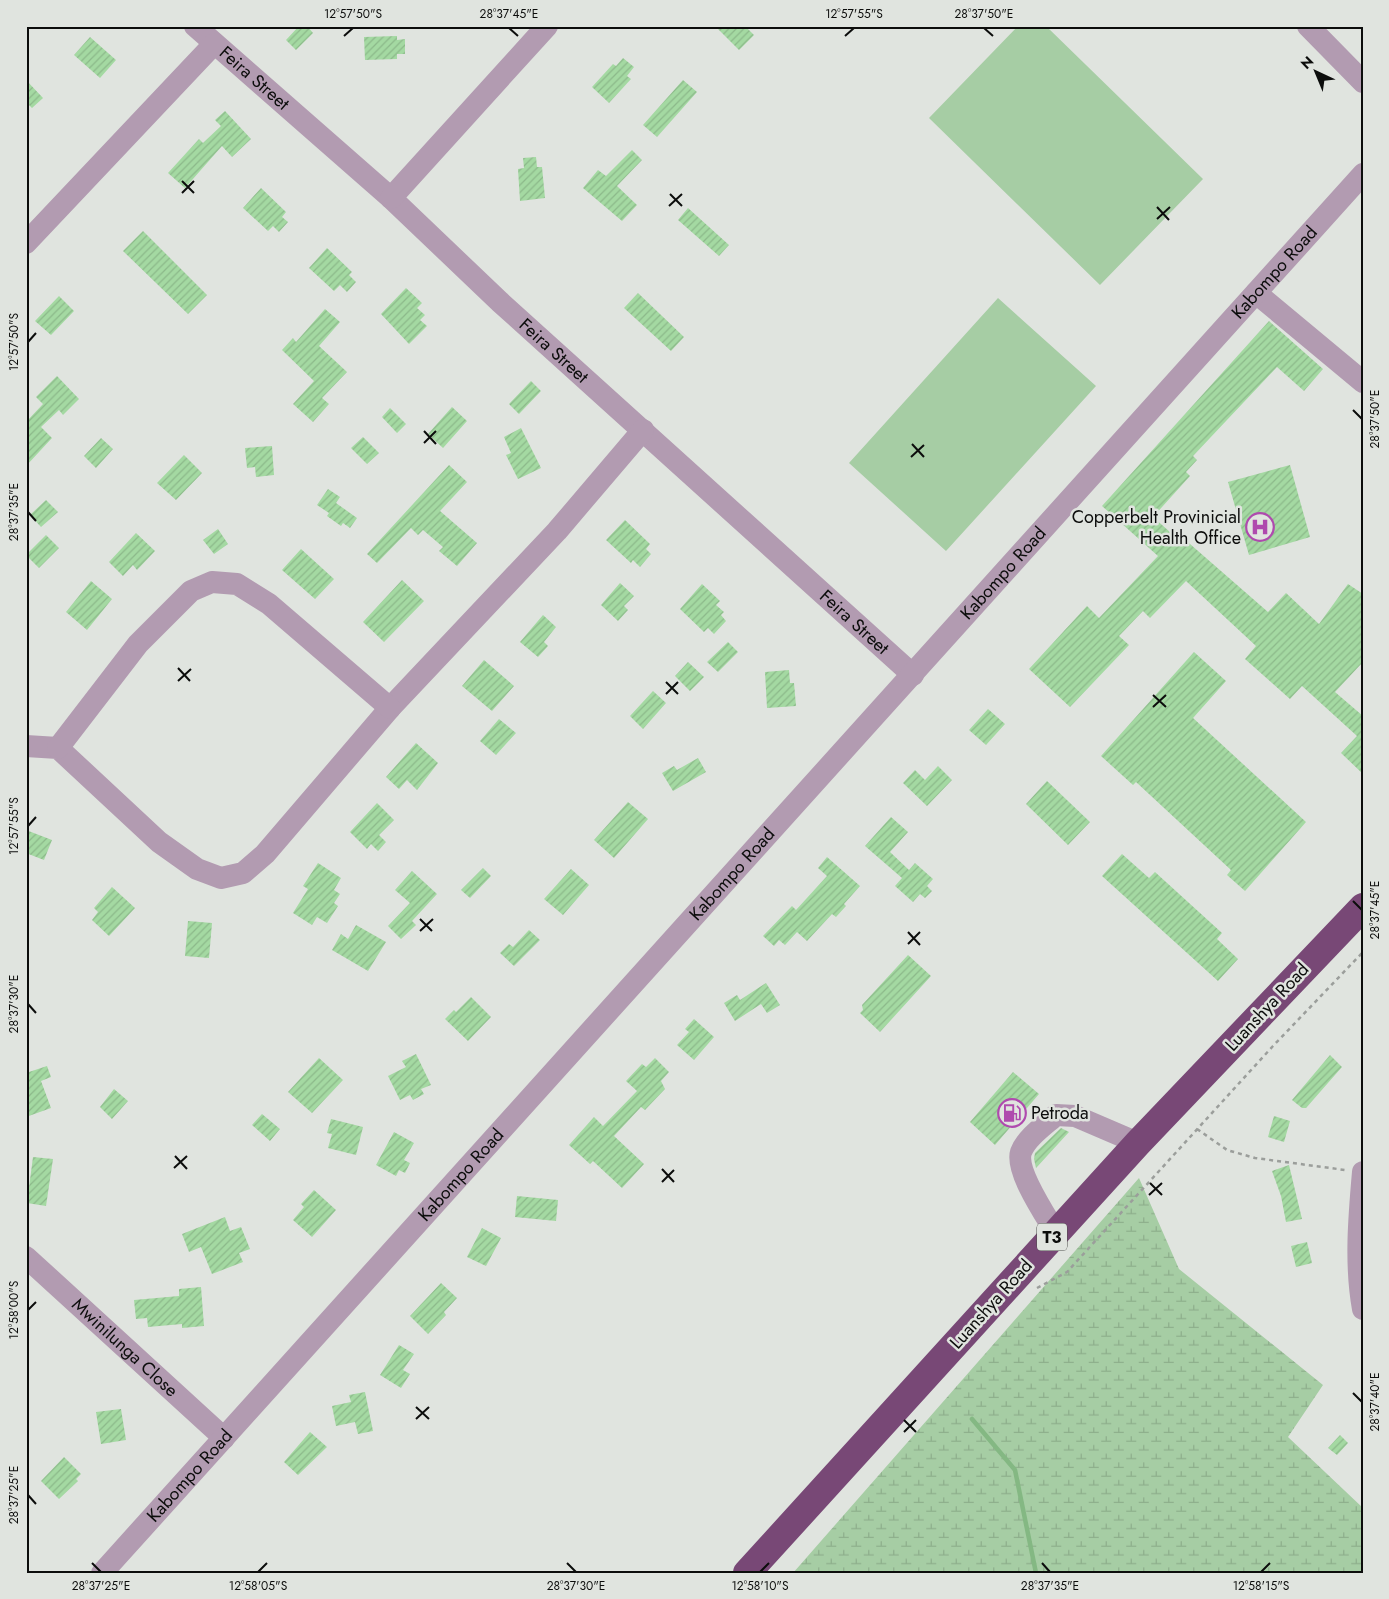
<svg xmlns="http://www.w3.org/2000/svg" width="1389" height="1599" viewBox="0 0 1389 1599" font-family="Jost,sans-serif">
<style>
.wetland{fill:url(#wetland-marsh)}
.garden{fill:#a6cda4}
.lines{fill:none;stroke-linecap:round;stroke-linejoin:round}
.stream{stroke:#84b883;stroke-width:4.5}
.building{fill:url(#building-hatch)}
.path{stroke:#9b9e9b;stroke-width:2.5;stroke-dasharray:4 4;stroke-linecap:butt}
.minor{stroke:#b29bb1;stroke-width:22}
.highway{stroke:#784876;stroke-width:28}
.ticks{fill:none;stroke:#0c0d0c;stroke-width:2}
.labels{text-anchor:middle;stroke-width:5;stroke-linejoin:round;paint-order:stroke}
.shield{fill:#e0e4df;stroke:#4c4e4b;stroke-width:1}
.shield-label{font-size:16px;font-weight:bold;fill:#0c0d0c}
.street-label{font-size:18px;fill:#0c0d0c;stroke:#e0e4df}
.poi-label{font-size:18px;fill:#0c0d0c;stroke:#e0e4df;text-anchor:end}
.neatline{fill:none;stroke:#0c0d0c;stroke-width:2}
.ticks-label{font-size:12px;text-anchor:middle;fill:#0c0d0c}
</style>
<defs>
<pattern id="wetland-marsh" width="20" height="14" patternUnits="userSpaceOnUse" patternTransform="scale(1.25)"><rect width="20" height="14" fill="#a6cda4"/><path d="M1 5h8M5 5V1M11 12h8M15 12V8" fill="none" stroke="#8eaf8c"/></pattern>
<pattern id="building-hatch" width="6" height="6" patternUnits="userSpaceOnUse" patternTransform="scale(1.25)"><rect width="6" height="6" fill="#a4d9a2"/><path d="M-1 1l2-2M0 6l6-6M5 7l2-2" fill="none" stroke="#8cb98a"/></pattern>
</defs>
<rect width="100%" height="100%" fill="#e0e4df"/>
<path class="wetland" d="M1139 1178 1179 1269 1323 1385 1288 1437 1363 1508V1573H793Z"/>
<path class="garden" d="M1018 26H1046L1203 179 1100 285 929 118Z
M998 298 1096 386 946 551 849 463Z"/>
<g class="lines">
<path class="stream" d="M972 1419 1015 1470 1036 1573"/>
</g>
<path class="building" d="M299 26H307L313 33 296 50 286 40Z
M715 26H745L754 35 739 50Z
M397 36V40L405 39V54H397V59L365 60 364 37Z
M90 37 116 60 100 78 74 55Z
M623 58 634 67 627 76 631 79 609 103 592 87 613 64 616 66Z
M26 80 43 98 32 108 26 102Z
M683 80 697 92 657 137 643 125Z
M225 111 251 139 232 157 222 146 185 188 168 173 199 139 203 143 221 126 215 120Z
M632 150 642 160 617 186 637 205 622 221 583 188 598 170 606 176Z
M536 157 537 167H542L545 198 520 201 518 169 524 168 523 158Z
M261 188 286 212 282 217 288 222 279 232 273 226 268 231 243 208Z
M688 208 729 245 719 256 678 220Z
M143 231 207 295 188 314 123 251Z
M327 248 352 272 349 275 356 282 347 292 340 285 334 291 309 268Z
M406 288 422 303 417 308 425 315 420 320 427 326 409 344 381 314Z
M638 293 684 337 671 351 624 308Z
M59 296 74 311 51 335 35 321Z
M325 309 340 322 319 346 347 372 322 398 329 404 313 422 293 404 314 381 282 350 293 338 296 342Z
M1269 321 1323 369 1304 391 1277 367 1193 456 1197 460 1186 472 1190 476 1153 517 1179 540 1182 537 1268 612 1286 593 1319 624 1348 584 1363 594V662L1335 692 1363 716V774L1341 753 1357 736 1302 686 1290 699 1245 659 1256 646 1186 581 1150 618 1143 611 1119 636 1129 645 1070 707 1029 669 1087 606 1099 618 1158 556 1102 506Z
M57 376 79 399 63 415 59 410 41 427 52 438 26 466V422L43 404 36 397Z
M531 381 541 391 519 414 509 404Z
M452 407 467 421 443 448 428 434Z
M390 408 406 424 397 433 382 417Z
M521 428 541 468 518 479 506 455 511 453 504 437Z
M363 437 379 453 367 464 351 448Z
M101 438 113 449 96 468 84 456Z
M272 446 274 475 256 477 255 467 247 468 245 448Z
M184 455 202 473 176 500 157 483Z
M449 465 467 482 440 511 477 543 457 566 439 551 443 547 423 530 418 535 411 528 377 563 367 554Z
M1290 465 1310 537 1249 555 1228 482Z
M328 489 340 497 336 503 357 518 350 528 343 523 341 526 327 516 329 513 317 505Z
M46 500 58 512 41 527 30 515Z
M625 520 650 544 646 549 651 554 640 567 633 560 631 563 606 540Z
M218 529 228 544 214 554 203 540Z
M136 533 155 551 137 570 133 565 123 576 109 562Z
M46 535 59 548 39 568 26 555Z
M301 549 334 579 315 599 282 570Z
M402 580 424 601 384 642 363 622Z
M91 581 112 599 87 630 66 612Z
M620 583 634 596 624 606 628 610 618 621 601 605Z
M702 584 720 601 716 605 724 612 721 615 726 621 714 634 708 628 704 632 680 609Z
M543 615 556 627 544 642 548 646 538 657 520 642Z
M728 642 738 652 718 672 707 662Z
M1194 652 1226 681 1193 718 1306 822 1245 891 1227 875 1231 870 1136 782 1133 785 1101 756Z
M484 660 514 686 492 711 462 686Z
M688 662 704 677 690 691 675 676Z
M789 670 790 683H794L796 706 767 708 765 672Z
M653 691 666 703 643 729 630 716Z
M988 709 1005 724 986 745 969 730Z
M499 719 516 733 496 755 480 741Z
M416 743 438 763 417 790 407 780 399 789 386 777Z
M698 758 706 772 673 791 662 773 674 766 677 770Z
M938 766 952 780 927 806 903 783 915 770 925 780Z
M1047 781 1090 822 1068 845 1026 804Z
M628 802 648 819 614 858 594 840Z
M377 803 394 820 379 835 386 842 378 851 371 844 367 849 350 832Z
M891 817 908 832 890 852 909 870 915 863 933 879 927 886 932 891 925 898 920 894 913 902 895 886 902 878 865 846Z
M26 830 52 840 44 860 26 853Z
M1122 854 1149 878 1155 872 1222 933 1217 939 1238 959 1218 981 1102 876Z
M827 857 860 886 844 904 846 906 836 917 832 914 807 941 797 932 785 945 779 940 774 946 763 936 792 906 796 910 827 876 818 868Z
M318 863 341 878 334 890 340 894 334 903 338 906 327 923 317 917 312 925 293 913 308 889 303 886Z
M483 868 491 876 470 898 461 890Z
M571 869 589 885 563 915 544 899Z
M412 871 437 894 412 921 416 925 401 939 388 926 410 903 395 890Z
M112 887 135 908 109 936 92 920 98 912 94 908Z
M188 921 212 923 209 958 185 956Z
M356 925 386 942 368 971 332 950 341 934 348 939Z
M529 930 540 940 514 966 500 953 509 944 513 947Z
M908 955 931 976 880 1032 860 1013 863 1010 862 1005Z
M766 983 780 1005 767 1013 761 1004 735 1021 724 1003 737 995 740 1000Z
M471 997 491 1017 468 1041 445 1019 454 1010 456 1012Z
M694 1019 714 1037 694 1060 677 1045 689 1032 685 1029Z
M416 1054 431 1085 421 1089 424 1094 413 1100 410 1095 400 1100 388 1076 406 1067 402 1061Z
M1330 1055 1342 1067 1306 1108H1302L1292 1100Z
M319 1058 343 1080 312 1113 288 1092Z
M655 1058 669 1072 661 1081 665 1089 645 1110 641 1107 614 1136 644 1164 622 1188 593 1161 590 1164 569 1145 594 1117 603 1126 637 1091 626 1081 642 1064 646 1067Z
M47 1066 51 1077 41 1081 51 1108 26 1117V1073Z
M1013 1072 1039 1094 995 1145 970 1122Z
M114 1089 128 1101 112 1119 100 1107Z
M262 1114 280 1129 270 1141 252 1125Z
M1274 1116 1290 1121 1284 1142 1268 1137Z
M331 1119 363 1127 356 1155 328 1148 332 1134 327 1133Z
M1061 1128 1069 1132 1036 1168 1034 1159 1035 1153Z
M394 1132 414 1143 404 1160 410 1163 405 1173 399 1170 396 1176 376 1165Z
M33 1157 53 1159 46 1206 27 1203Z
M1289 1165 1302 1219 1286 1222 1281 1196 1272 1171Z
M314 1190 336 1210 312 1237 293 1220 304 1207 301 1204Z
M517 1196 558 1200 556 1221 515 1217Z
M225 1217 230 1231 241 1227 250 1249 239 1253 243 1262 212 1274 201 1247 189 1252 182 1234Z
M482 1228 501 1238 486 1266 467 1257Z
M1307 1242 1312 1263 1296 1267 1291 1246Z
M441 1283 457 1298 444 1312 446 1315 428 1334 410 1316Z
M201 1287 204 1326 182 1328V1324L148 1327 147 1318 136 1319 134 1300 179 1296V1289Z
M399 1345 414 1354 403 1370 410 1374 401 1388 380 1375Z
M365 1392 373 1431 358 1434 355 1422 336 1426 332 1406 351 1402 349 1395Z
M121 1409 126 1440 101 1444 96 1412Z
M310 1432 327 1447 298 1475 284 1462Z
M1340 1435 1348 1443 1337 1455 1328 1448Z
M64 1457 81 1474 76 1479 78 1481 59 1499 41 1481Z"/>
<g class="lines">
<path class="path" d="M1197 1129 1227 1150 1255 1158 1345 1170
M1037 1288 1067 1272 1273 1046 1363 952"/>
<g class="minor">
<path id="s1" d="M195 26 391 198 500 302 913 675"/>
<path d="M1308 26 1363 82"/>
<path d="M391 198 547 26"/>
<path d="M26 243 214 44"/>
<path d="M1256 293 1363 382"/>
<path d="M26 746 58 748 159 842 197 869 221 878 243 873 265 854 390 708 557 531 643 430"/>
<path d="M58 748 138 644 191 591 212 582 237 584 269 604 390 708"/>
<path d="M1363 1172C1359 1217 1355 1265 1363 1309"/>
<path d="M1056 1233C1046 1216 1015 1171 1021 1152 1027 1137 1045 1125 1056 1115L1075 1116 1138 1143"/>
<path id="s2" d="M26 1257 224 1438"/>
<path id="s3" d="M102 1573 1363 174"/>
</g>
<path class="highway" d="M747 1573 1138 1143 1363 907"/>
</g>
<path class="ticks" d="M509 28 518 36M984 28 993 36M344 36 353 28M845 36 854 28M182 181 194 193M182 193 194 181M670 194 682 206M669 206 682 194M1157 207 1169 220M1157 219 1170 207M28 342 36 333M1353 410 1362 419M424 431 436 444M424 443 436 431M912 444 924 457M911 457 924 445M28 512 36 521M178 668 190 681M178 681 191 669M666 682 678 694M666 694 678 682M1153 695 1166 707M1153 707 1166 695M28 826 36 817M1353 901 1362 910M420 919 432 931M420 931 433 919M908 932 920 945M908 944 920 932M28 1004 36 1013M175 1156 187 1169M174 1168 187 1156M662 1169 674 1182M662 1182 674 1170M1150 1183 1162 1195M1149 1195 1162 1183M28 1310 36 1302M1353 1393 1362 1402M416 1407 429 1419M416 1419 429 1407M904 1420 916 1432M904 1432 916 1420M28 1495 36 1504M92 1563 101 1572M567 1563 576 1572M1042 1563 1050 1572M258 1572 267 1563M760 1572 769 1563M1261 1572 1270 1563"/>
<defs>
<symbol id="hospital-ring" viewBox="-11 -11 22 22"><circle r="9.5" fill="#e0e4df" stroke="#af4aae" stroke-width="1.5"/><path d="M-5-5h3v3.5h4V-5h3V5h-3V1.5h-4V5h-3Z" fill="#af4aae"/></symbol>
<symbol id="fuel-ring" viewBox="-11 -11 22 22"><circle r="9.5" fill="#e0e4df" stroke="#af4aae" stroke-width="1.5"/><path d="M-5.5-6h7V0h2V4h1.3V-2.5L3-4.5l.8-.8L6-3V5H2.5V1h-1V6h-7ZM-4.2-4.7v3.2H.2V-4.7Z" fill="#af4aae"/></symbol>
</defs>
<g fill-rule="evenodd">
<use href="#hospital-ring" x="1244" y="511" width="32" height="32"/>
<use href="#fuel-ring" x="996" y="1097" width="32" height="32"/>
</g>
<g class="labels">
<rect class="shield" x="1037" y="1223.5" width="30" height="27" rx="4"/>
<g class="shield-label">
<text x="1052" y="1243">T3</text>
</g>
<g class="street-label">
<text dy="6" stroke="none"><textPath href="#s1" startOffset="79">Feira Street</textPath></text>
<text dy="6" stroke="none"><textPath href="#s3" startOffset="1751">Kabompo Road</textPath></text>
<text dy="6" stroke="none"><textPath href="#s1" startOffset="484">Feira Street</textPath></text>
<text dy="6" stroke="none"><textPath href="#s3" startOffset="1346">Kabompo Road</textPath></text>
<text dy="6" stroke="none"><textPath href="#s1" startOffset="889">Feira Street</textPath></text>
<text dy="6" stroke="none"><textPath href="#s3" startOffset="941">Kabompo Road</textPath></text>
<text transform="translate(1267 1007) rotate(-47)" y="6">Luanshya Road</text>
<text dy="6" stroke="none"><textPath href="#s3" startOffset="536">Kabompo Road</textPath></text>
<text transform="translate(991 1304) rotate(-48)" y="6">Luanshya Road</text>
<text dy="6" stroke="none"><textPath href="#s2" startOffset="134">Mwinilunga Close</textPath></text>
<text dy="6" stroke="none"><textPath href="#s3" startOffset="131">Kabompo Road</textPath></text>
</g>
<g class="poi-label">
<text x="1241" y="523">Copperbelt Provinicial<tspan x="1241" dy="21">Health Office</tspan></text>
<text x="1031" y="1119" text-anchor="start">Petroda</text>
</g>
</g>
<rect width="1389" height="1599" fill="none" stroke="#e0e4df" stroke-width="55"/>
<g transform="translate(1316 72) rotate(316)" stroke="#e0e4df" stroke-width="4" paint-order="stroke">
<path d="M0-4L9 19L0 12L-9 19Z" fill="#0c0d0c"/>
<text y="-8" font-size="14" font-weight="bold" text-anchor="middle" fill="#0c0d0c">N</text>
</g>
<rect x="28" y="28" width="1334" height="1544" class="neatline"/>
<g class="ticks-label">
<text x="353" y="18">12°57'50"S</text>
<text x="509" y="18">28°37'45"E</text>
<text x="854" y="18">12°57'55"S</text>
<text x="984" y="18">28°37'50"E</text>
<text transform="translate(14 342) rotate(-90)" y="4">12°57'50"S</text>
<text transform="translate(1375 419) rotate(-90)" y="4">28°37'50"E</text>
<text transform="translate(14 512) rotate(-90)" y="4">28°37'35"E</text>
<text transform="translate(14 826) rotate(-90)" y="4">12°57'55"S</text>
<text transform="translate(1375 910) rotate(-90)" y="4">28°37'45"E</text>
<text transform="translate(14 1004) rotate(-90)" y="4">28°37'30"E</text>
<text transform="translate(14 1310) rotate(-90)" y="4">12°58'00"S</text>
<text transform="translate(1375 1402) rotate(-90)" y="4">28°37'40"E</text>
<text transform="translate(14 1495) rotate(-90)" y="4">28°37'25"E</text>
<text x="101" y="1590">28°37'25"E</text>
<text x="258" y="1590">12°58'05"S</text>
<text x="576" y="1590">28°37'30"E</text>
<text x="760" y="1590">12°58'10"S</text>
<text x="1050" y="1590">28°37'35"E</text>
<text x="1261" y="1590">12°58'15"S</text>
</g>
</svg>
